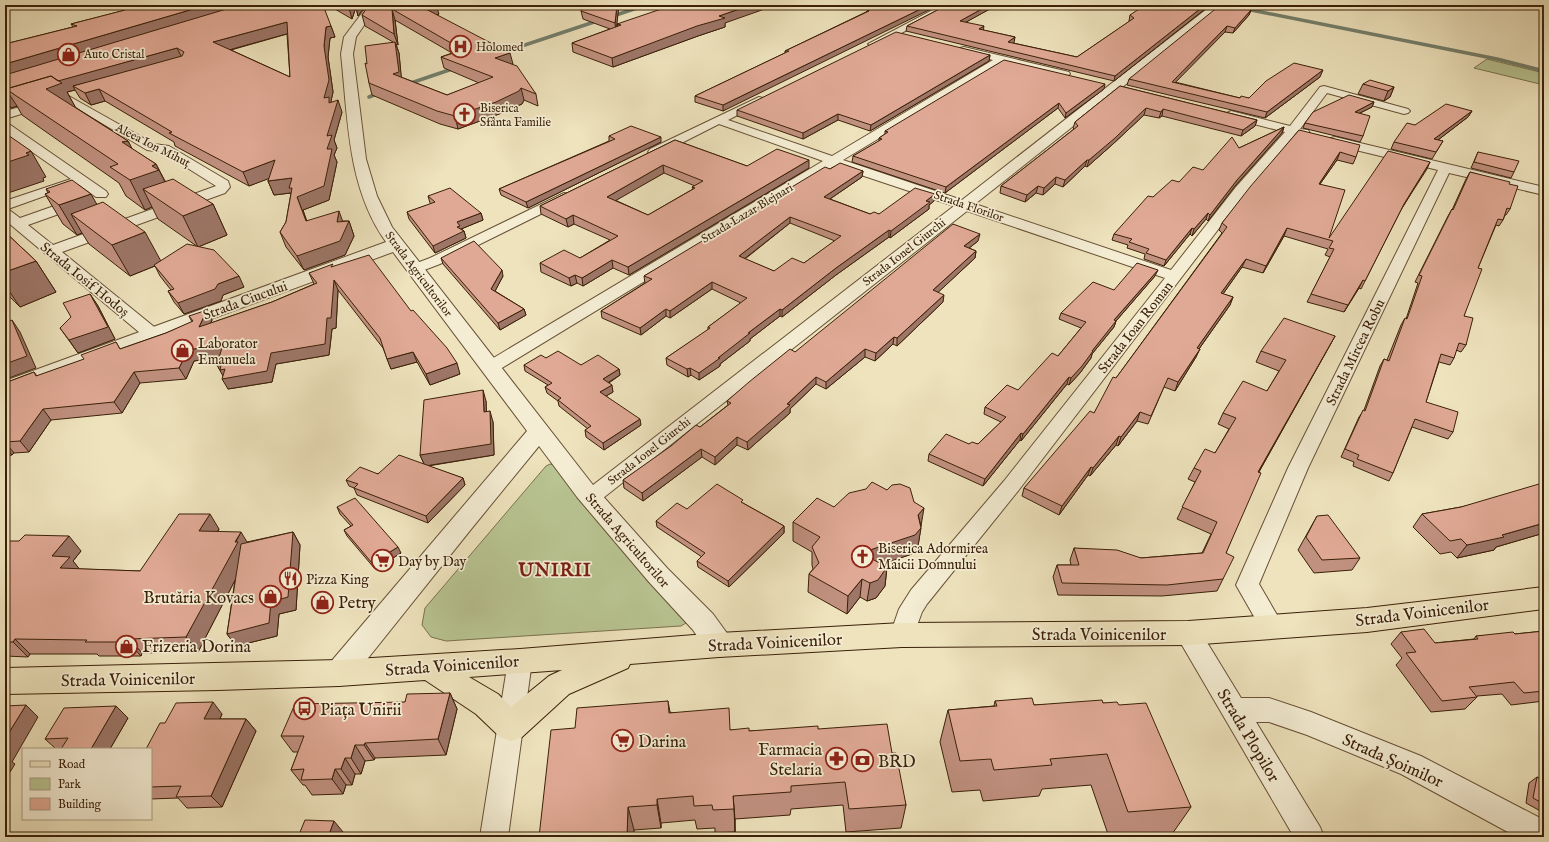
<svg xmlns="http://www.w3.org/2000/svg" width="1549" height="842" viewBox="0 0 1549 842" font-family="'IM FELL English',serif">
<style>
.green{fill:#b8c492;stroke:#7a724d}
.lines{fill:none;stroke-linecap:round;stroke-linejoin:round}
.stream{stroke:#737f6c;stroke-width:3.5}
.minor-casing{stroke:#685135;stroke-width:2}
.tertiary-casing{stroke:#685135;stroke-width:2}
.primary-casing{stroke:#3b2008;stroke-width:2}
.minor{fill:#f4edd4;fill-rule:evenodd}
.tertiary{fill:#f4edd4;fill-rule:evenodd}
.primary{fill:#eee3bd;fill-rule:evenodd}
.wall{fill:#c19180;stroke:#3b2008;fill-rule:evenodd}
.shaded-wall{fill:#9d7668;stroke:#3b2008}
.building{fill:#e0a995;stroke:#3b2008;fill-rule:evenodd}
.labels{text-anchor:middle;stroke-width:3.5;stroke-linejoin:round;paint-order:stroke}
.far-poi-label{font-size:12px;fill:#3b2008;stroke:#f4edd4;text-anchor:start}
.far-street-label{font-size:12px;fill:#3b2008;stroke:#f4edd4}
.street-label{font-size:14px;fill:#3b2008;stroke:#f4edd4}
.poi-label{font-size:14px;fill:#3b2008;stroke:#f4edd4;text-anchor:start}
.near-poi-label{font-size:17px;fill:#3b2008;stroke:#f4edd4;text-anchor:start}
.near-street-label{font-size:17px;fill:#3b2008;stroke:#f4edd4}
.district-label{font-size:18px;font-weight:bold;letter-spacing:1px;fill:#7a1f14;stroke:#f4edd4}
</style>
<rect width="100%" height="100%" fill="#eee3bd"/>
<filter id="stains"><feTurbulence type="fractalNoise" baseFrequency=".005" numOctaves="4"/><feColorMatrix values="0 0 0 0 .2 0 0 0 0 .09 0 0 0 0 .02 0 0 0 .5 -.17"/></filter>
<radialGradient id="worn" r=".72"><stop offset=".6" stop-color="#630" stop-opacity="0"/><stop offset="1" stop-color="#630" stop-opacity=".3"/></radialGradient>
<path class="green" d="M1487 59 1544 73V85L1474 68Z
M550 464 554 465 686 618V623L681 626 446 641 431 637 422 625 425 608 546 466Z"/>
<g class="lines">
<path class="stream" d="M1226 5 1497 59 1544 71
M610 17 646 5
M498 54 600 20
M405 85 458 67
M369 97 382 92"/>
<defs>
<path id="minor" d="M942 5H954L877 46 873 47 868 44Z
M1212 5H1223L1120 89 975 204 1171 270 1236 187 1285 132 1227 117 1225 115 1227 113 1231 111 1290 126 1320 87 1324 86 1408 109 1410 111 1408 113 1404 114 1327 93 1300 129 1308 130 1310 133 1308 136 1304 137 1296 135 1246 193 1018 491 927 604 922 612 911 642 902 645 893 642 890 635 899 609 911 590 1004 481 1165 278 967 211 598 502 591 505 584 502 581 497 584 492 954 206 834 166 497 371 491 373 485 371 482 367 485 363 823 161 719 124 658 155H650L648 152 650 149 759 97 763 98 765 100 763 102 728 120 832 156 993 60 960 52 959 50 960 48 964 47 1069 72 1070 74 1065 77 1004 63 843 160 962 200Z
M67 95 154 144 169 146 228 181 230 187 225 193 62 252 158 330 160 334 158 338 152 339 146 338 5 220V201L71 179 5 133V123L9 124 106 191 108 194 106 197H96L78 184 8 209 20 218 74 199 79 198 84 199 86 202 84 205 28 225 53 245 216 186 162 152 147 150 63 100 61 98 63 96Z
M43 101 47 102 49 104 47 106 5 119V111Z
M1335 137 1544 187V195L1449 173 1308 468 1259 584 1284 627 1280 634 1272 637 1264 634 1236 585 1288 468 1438 170 1331 144 1329 141 1331 138Z
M564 193 569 194 571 197 569 200 440 264 419 272 414 274 409 272 406 269 409 266 430 258Z
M1188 623 1197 626 1241 698H1269L1311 712 1421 756 1544 820V837H1517L1401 774 1307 735 1269 722H1256L1320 827 1324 837H1294L1179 640 1176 633 1179 626Z
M520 650 529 653 532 661 508 837H480L508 661 511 653Z"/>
<path id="tertiary" d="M368 5H378L356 37 353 54 366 159 377 196 392 227 593 485 667 568 713 614 729 636 733 645 729 654 719 657 709 654 693 630 649 582 577 497 539 446 472 528 349 682 339 686 329 682 325 673 329 664 527 431 393 252 5 395V381L386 242C347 188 348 118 341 54L344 37Z"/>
<path id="primary" d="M1544 587V609L1367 632 1188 645 902 647 719 657 630 664 628 668 569 694 522 737 511 741 500 737 476 714 425 680 339 686 218 690 5 694V668L339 660 520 649 719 633 902 623 1188 621 1367 608ZM562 670 549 676 511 707 498 694 469 677Z"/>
</defs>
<use href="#minor" class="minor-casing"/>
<use href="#tertiary" class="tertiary-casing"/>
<use href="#primary" class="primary-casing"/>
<use href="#minor" class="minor"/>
<use href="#tertiary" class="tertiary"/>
<use href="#primary" class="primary"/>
</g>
<path class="wall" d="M328 5H366L358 16 356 7 352 19Z
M369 5 439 14 437 15 513 64 512 65 536 94 538 106 524 100 522 104 499 114 458 129 440 124 372 95 369 83 367 64 393 42 365 26 362 15ZM395 20 452 53 441 57 444 68 479 83 447 95 401 77 399 53 396 44 398 45Z
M619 5 616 27H618L617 24 725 23V27L698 36 613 67 573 52 572 43 610 29 583 19 581 11Z
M880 5 723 111 695 102V96L785 53V51L866 12 867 11Z
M947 5H997L966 22 983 30 1015 37 1013 43 1077 57 1130 21H1129L1130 15 1162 6 1205 9 1114 81 906 31 907 26Z
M121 8 331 26 335 37 330 38 328 57 333 92 331 101V102L342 112 334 140 337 148 334 155 337 162 329 200 303 210 306 221H349L354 236 345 255 304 270 286 247 280 232 286 222 291 193 274 195 268 181 269 178 249 186 175 146 174 142 105 101 91 105 80 98 75 90 67 92 75 107 128 141 132 149 156 164 165 181 213 204 227 235 198 247 158 219 152 207 145 210 126 196 119 183 22 115 17 106 11 108 5 104V44L73 27 71 24 122 11ZM287 34 290 77 231 50Z
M1229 8 1251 10 1249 15 1233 33 1225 32 1175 82 1240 98H1249L1320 77 1265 118 1127 85 1129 79Z
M990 55 989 61 870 131 838 120 803 139 737 116V110Z
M1363 84 1394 87 1390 97 1384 101 1358 94Z
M1120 86 1257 120 1255 126 1241 136 1162 116 1159 118 1144 115 1113 144 1087 167 1085 166 1063 187 1055 184 1043 195 1036 193 1025 202 1000 193 1001 186 1074 129 1073 128 1075 122Z
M1104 89 1065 118 1058 108 945 193 852 162 853 156 879 141V138L885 134V131Z
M1374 102 1372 107 1360 113 1363 136 1360 142 1303 128 1305 123Z
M1472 111 1468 117 1438 140 1443 141 1432 159 1391 149 1394 142 1415 125Z
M1284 127 1282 133 1235 186 1208 221 1206 219 1192 236 1190 234 1164 266 1144 259 1145 254 1127 248 1128 245 1112 240 1114 234 1153 197 1179 182 1203 170 1239 148Z
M1299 130 1356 157 1353 164 1337 160 1320 184 1329 238 1430 162 1401 210 1361 289 1359 288 1344 312 1307 302 1330 257 1325 255 1328 249 1284 236 1263 273 1242 267 1223 294 1233 297 1230 305 1199 349 1196 357 1175 391 1164 387 1148 424 1137 421 1118 446 1116 445 1090 476 1088 475 1059 515 1022 496 1024 488 1094 413 1116 378 1222 233 1219 230 1222 223Z
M609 136 661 142 528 208 501 195 499 189 609 141Z
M675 140 747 166 809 168 629 275 613 268 583 286 577 283 571 286 541 272 540 263 580 258 610 240 574 224 568 227 541 214 540 206ZM664 173 695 186 692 187 693 189 648 215 615 200Z
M1478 152 1514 172 1511 178 1471 168Z
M830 169 863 171 862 177 830 199 870 214H879L934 201 929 205V209L890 238 889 237 836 275 782 317 780 316 750 339V341L720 364V366L699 380 691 375 688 377 667 365 666 358 708 330V327L741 303 712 289 670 318 666 316 641 335 602 318 601 311 645 283 644 276ZM790 223 835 241 804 263 774 271 745 259Z
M1470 172 1509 184 1510 209 1506 215H1505L1503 220 1499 226 1496 225 1478 268 1464 316 1466 345 1461 352 1456 350 1454 358 1450 365 1439 362 1426 402 1453 432 1448 439 1412 427 1393 473 1389 481 1353 466 1354 462 1341 457 1359 417 1364 410 1380 366 1384 359 1387 360 1401 325 1405 318 1406 319 1418 283 1415 282 1448 216 1452 209V210L1466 179Z
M46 189 97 205 160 261 244 287 223 295 221 301 184 314 174 302 168 291 171 290 160 276 155 266 130 276 89 244 82 233 77 235 63 224 45 194 48 193Z
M428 196 481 213 483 220 461 229 464 231 466 238 435 253 409 219 407 212 431 204 430 203Z
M5 232 36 261 56 292 20 307 5 292Z
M978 241 969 248 976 251 975 258 938 292 943 302 897 346 893 344 875 361 865 357 826 389 816 384 790 409V413L748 450 737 445 715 465 702 457 643 501 624 488 623 480 700 427 728 405 727 401 795 352Z
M441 258 503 276 495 291 524 309 526 315 500 330 443 264Z
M334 267 460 374 430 385 417 362 391 369 383 348 338 290 336 328 332 329 329 355 276 364 272 382 228 389 223 375 217 365 220 357 194 361 186 379 140 383 122 413 51 420 29 452 14 453 12 455 5 456V383L34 372 37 376 83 360 116 342 120 349 166 333 192 322 189 316 212 320 211 323 272 302 314 284 309 273Z
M1155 276 1116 321 1114 327 1092 354 1091 358 1080 373 1069 385 1067 384 1021 441 1020 440 983 486 928 461 929 454 969 444H978L1001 422 984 414 985 407 1018 390 1058 356 1081 328 1059 319 1061 313 1114 290Z
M90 294 98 306 115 339 78 353 60 328 71 317Z
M1335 336 1259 472 1226 553 1223 579 1217 591 1162 596 1058 595 1053 577 1057 565H1071L1070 560 1074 548 1141 558 1202 553 1211 534 1177 519 1195 482 1188 479 1194 468 1215 453 1229 429 1218 424 1223 413 1267 391 1279 371 1256 362 1261 351Z
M546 358 581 365 619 369 620 375 609 383 613 392 606 396 641 425 604 450 586 437 585 430 588 429 559 406 558 401 547 393 545 387 548 385 525 371 524 365Z
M486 401V411L493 422 494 455 428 466 463 478 465 485 428 523 357 495 354 488 349 486 346 480 424 464 420 455Z
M1544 488V533L1496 547 1494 550 1457 558 1451 552 1440 554 1413 527 1422 514 1461 507Z
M887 490 914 502 921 526 918 546 912 554 881 564 887 567 885 586 876 598 867 601 860 597 847 614 808 592 809 574 813 569 812 565V552L793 541V522L834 507Z
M743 503 784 526V533L729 587 698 567 697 561 702 557 657 527 656 521 687 509Z
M337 507 401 553 375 569 347 536 344 530 351 526 340 514Z
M1317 516 1360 558 1352 570 1314 573 1298 550Z
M219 529 218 532 247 542 293 532 300 545 296 610 279 614 277 636 236 646 227 634 235 580 198 652 142 653 141 656H99L97 654H30L28 657 5 656V541L81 551 73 561 79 569 140 571Z
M1544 631V701L1511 705 1502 694 1477 696V697L1465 709 1431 712 1396 665 1402 658 1391 644 1401 632 1435 643 1474 639 1476 636 1515 634Z
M450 693 457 709 446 755 375 758 374 760 365 761 361 774H355L352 785H346L343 794 312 795 305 785H303L291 770 298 752H293L281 736 405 702Z
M668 701 670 712 731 730 749 731 818 729 892 753 906 805 901 828 846 832 843 805 791 809 790 815 735 819V832L715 833V828L697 829 695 820 661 823V828L634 830 633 837H539L575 728Z
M995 701 1034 705 1103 703 1119 705 1191 807 1170 837H1109L1091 785 1042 789 1039 796 983 801 980 790 952 792 940 742 948 710 994 706Z
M222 714 220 719H246L256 731 222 807 187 808 178 798 151 799V749L165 723Z
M128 718 110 749H56L45 739Z
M1537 777 1544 781V813L1526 803 1529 783Z"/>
<path class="shaded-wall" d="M207 5H247L5 78V64Z
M350 5H366L358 16 356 7 352 19 349 8Z
M429 5H436L439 14 424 18 422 7Z
M617 5H619L616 32 615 23Z
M751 5H776L725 23V27L698 36 613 67 612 58 719 16Z
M929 5H939L723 111V105Z
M989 5H997L959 26 960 21Z
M1205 5H1206L1205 9 1114 81 1115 76Z
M392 9 395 20 398 45 394 34Z
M1251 10 1249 15 1233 33 1235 28Z
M287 22 290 33 218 53 213 42Z
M331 26 335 37 330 38 328 57 333 92 331 101 334 109 338 100 342 112 334 140 337 148 334 155 337 162 329 200 303 210 312 235 297 197 327 149V136L324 98V46L326 27Z
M984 26 983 32 979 29Z
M1227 26 1225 32 1170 88 1172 82Z
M1015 37 1014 43 1007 47 1008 42Z
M395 42 399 53 402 84 393 74Z
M177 48 183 60 73 86 75 90 67 92 77 110 12 93Z
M510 53 513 64 497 70 495 58Z
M990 55 989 61 870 131 871 125Z
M1323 70 1320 77 1265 118 1267 112Z
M1105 84 1104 89 1065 118 1066 113Z
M1394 87 1390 97 1384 101 1388 91Z
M521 88 524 100 522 104 499 114 458 129 455 116Z
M99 89 105 101 91 105 85 93Z
M9 94 17 106 11 108 5 98V95Z
M1374 102 1372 107 1352 117 1355 112Z
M1059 103 1058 108 945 193 946 187Z
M1146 108 1144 115 1113 144 1087 167 1089 160Z
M1163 109 1162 116 1159 118 1161 112Z
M1472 111 1468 117 1430 146 1434 139Z
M838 114V120L803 139V133Z
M1257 120 1255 126 1241 136 1243 130Z
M1284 127 1282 133 1235 186 1208 221 1210 215 1237 180Z
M661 137V142L528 208 526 202Z
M128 141 143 169 122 142Z
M31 151 46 177 43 178 44 181 5 194V163L26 153Z
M1340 152 1337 160 1315 191 1319 184Z
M275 160 281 174 249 186 243 172Z
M809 160V168L629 275 628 267Z
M1087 160 1085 166 1063 187 1065 180Z
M1430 162 1427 169 1400 211 1404 204Z
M156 164 174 200 143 189 152 207 145 210 130 180 152 166Z
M663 165 664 173 608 205 607 197Z
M863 171 862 177 824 203V197Z
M1056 177 1055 184 1043 195 1044 188Z
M292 178 298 192 274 195 268 181Z
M1038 186 1036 193 1025 202 1027 195Z
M91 194 108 224 71 214 82 233 77 235 59 205Z
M935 194 934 201 929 205V209L890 238 891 231 926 201Z
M213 204 227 235 198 247 183 216Z
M339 211 344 225 349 221 354 236 345 255 304 270 297 256 337 222Z
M481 213 483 220 461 229 464 231 466 238 435 253 433 246 457 222Z
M1208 213 1206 219 1192 236 1194 229Z
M573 215 574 224 568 227 566 219Z
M790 217V223L739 263V256Z
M1192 228 1190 234 1164 266 1166 260Z
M1287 228 1284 236 1263 273 1266 266Z
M889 230V237L836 275 782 317V310L836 268Z
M145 232 162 263 130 276 112 245Z
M980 234 978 241 963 253 964 246Z
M976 251 975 258 932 298 933 290Z
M1246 259 1242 267 1218 301 1221 293Z
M612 260 613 268 583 286 582 278Z
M36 261 56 292 20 307 5 285V272Z
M502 270 503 276 493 295 491 289Z
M1158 270 1155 276 1116 321 1114 327 1092 354 1091 358 1080 373 1069 385 1071 378 1092 351 1114 320Z
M575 275 577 283 571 286 569 278Z
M239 276 244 287 223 295 221 301 184 314 178 303 218 284Z
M334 280 338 290 336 328 332 329 329 355 276 364 272 382 228 389 222 379 224 378 217 365 271 353Z
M1363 280 1359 288 1344 312 1348 305Z
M712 282V289L670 318V311Z
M90 294 98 306 115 339 78 353 69 340Z
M944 295 943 302 897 346V338Z
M1233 297 1230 305 1194 356 1197 348Z
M524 309 526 315 500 330 498 323Z
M666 309V316L641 335 640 328Z
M780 309V316L750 339V341L720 364V366L699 380V373L718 358 748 333Z
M207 310 212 320 204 337 199 327Z
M12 320 20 332 36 368 9 378 6 374H5V359Z
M1335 336 1329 347 1252 484 1258 472Z
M894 337 893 344 875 361 876 353Z
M223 344 229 355 194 361 186 379 179 368 188 350Z
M865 349V357L826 389V382Z
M1200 349 1196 357 1175 391 1178 382Z
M413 352 417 362 391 369 387 359Z
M457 363 460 374 430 385 426 374Z
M690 368 691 375 688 377 687 369Z
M619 369 620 375 604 385 603 379Z
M134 372 140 383 122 413 114 402Z
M816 377V384L790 409V413L748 450 747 442Z
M1069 377 1067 384 1021 441 1023 434Z
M612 385 613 392 601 399 600 392Z
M483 390 486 401 487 423 484 412Z
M43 409 51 420 29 452 20 441Z
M490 411 493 422 494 455 425 466 420 455Z
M1140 412 1137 421 1118 446 1121 437Z
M640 419 641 425 604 450 603 443Z
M1021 433 1020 440 983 486 985 479Z
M1119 436 1116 445 1090 476 1093 468Z
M737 437V445L715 465V457Z
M5 442 14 453 12 455 5 447Z
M701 449 702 457 643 501 642 493Z
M1091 467 1088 475 1059 515 1062 506Z
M463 478 465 485 428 523 426 516Z
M924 508 921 526 918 515Z
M210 514 219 529 209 546 199 531Z
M1544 523V533L1496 547 1494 550 1457 558 1467 545Z
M784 526V533L729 587 728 581Z
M921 528 918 546 912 554 859 572 861 553Z
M241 532 250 547 247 557 198 652 186 637Z
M293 532 300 545 296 610 279 614 277 636 236 646 227 634 271 602Z
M69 536 81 551 73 561 82 572 60 568 52 556Z
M398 547 401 553 375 569 372 563Z
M887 567 885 586 876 598 867 601 870 583Z
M862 579 860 597 847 614 848 596Z
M15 639 30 654 28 657 13 642Z
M130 639 142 653 141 656 128 642Z
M450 693 457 709 446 755 438 739Z
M213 702 222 714 214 731 204 719Z
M26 705 38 717 12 762 15 764 5 780V739Z
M116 706 128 718 110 749H91Z
M246 719 256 731 222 807 211 796Z
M365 743 375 758 374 760 364 745Z
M355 745 365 761 361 774 351 758Z
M345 758 355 774 352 785 341 769Z
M335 769 346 785 343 794 332 779Z
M733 796 735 819V832L734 809Z
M657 799 661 823V828L657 805Z
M628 807 634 830 633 837H627Z
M334 821 343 832 341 837H328Z"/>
<path class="building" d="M134 5H207L5 64V44L77 26 71 24 125 10 121 8Z
M240 5H323L331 26 326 27 324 46 329 80 324 98 329 97V103L338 100 327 136 332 135 327 149H332L324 186 297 197 306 221 339 211 337 222 349 221 340 241 297 256 280 232 286 222 292 188H289L292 178 268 181 275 160 243 172 169 133 172 132 99 89 85 93 73 86 182 56 184 52 177 48 58 81 51 76 6 89 9 94 5 95V75ZM287 22 290 77 213 42Z
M344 5H350L349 8Z
M369 5H429L422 7 510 53 495 58 517 66 536 94 521 88 519 91 496 102 455 116 437 111 369 83 365 63 367 64 365 46 395 42 399 72 393 74 447 95 493 77 441 57 463 50 392 9 394 34 362 15Z
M583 5H617L615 23 581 11Z
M673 5H751L719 16 725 18 697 26 612 58 572 43 621 25 617 24Z
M880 5H929L723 105 695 96 789 51H785L869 11H867Z
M947 5H989L960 21 984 26 979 29 1015 37 1008 42 1077 57 1134 18 1130 15 1145 5H1158L1162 6 1163 5H1205L1115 76 907 26Z
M1219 6 1229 8 1232 6 1251 10 1235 28 1227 26 1172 82 1240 98 1241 96 1249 98 1266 81 1294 63 1323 70 1267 112 1129 79Z
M896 32 990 55 871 125 838 114 803 133 737 110Z
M1004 60 1105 84 1066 113 1059 103 946 187 853 156 882 139 879 138 888 132 885 131Z
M51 76 62 83 46 89 128 141 122 142 156 164 152 166 159 170 130 180 110 167 118 164 6 89Z
M1370 80 1394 87 1388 91 1363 84Z
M1120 86 1257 120 1243 130 1163 109 1161 112 1146 108 1115 138 1089 160H1087L1065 180 1056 177 1044 188 1038 186 1027 195 1001 186 1078 126 1075 122Z
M1349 95 1374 102 1355 112 1370 116 1363 136 1305 123 1313 112Z
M1446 104 1472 111 1434 139 1443 141 1436 152 1394 142 1407 123 1415 125Z
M631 126 661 137 526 202 499 189 615 139 609 136Z
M1284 127 1237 180 1210 215 1208 213 1194 229 1192 228 1166 260 1146 253 1149 249 1129 242 1132 239 1114 234 1148 196 1153 197 1172 180 1179 182 1193 167 1203 170 1232 137 1239 148Z
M1299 130 1360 145 1356 157 1340 152 1319 184 1345 190 1329 238 1388 151 1430 162 1404 204 1365 281 1363 280 1348 305 1311 294 1334 249 1329 248 1333 241 1287 228 1266 266 1246 259 1221 293 1233 297 1197 348 1200 349 1178 382 1168 378 1151 416 1140 412 1121 437 1119 436 1093 468 1091 467 1062 506 1024 488 1090 411 1094 413 1113 377 1116 378 1227 227 1222 223 1250 187Z
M5 133 31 151 26 153 29 155 5 163Z
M675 140 747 166 777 149 809 160 628 267 612 260 582 278 575 275 569 278 540 263 564 250 580 258 618 236 573 215 566 219 540 206ZM663 165 703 181 692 187 695 188 648 215 607 197Z
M1478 152 1519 161 1514 172 1474 162Z
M840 163 863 171 824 197 870 214 874 212 879 214 915 188 935 194 926 201 930 202 891 231 889 230 836 268 782 310 780 309 748 333H750L718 358H720L699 373 690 368 687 369 666 358 710 328 708 327 747 298 712 282 670 311 666 309 640 328 601 311 652 279 644 276 825 167 830 169ZM790 217 841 236 804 263 792 258 774 271 739 256Z
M1470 172 1510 182 1509 184 1518 186 1510 209 1507 208 1503 220 1498 219 1478 268 1482 269 1464 316 1473 318 1466 345 1459 343 1454 358 1441 354 1426 402 1458 412 1453 432 1415 419 1393 473 1357 459 1359 455 1345 449 1363 410 1365 411 1384 359 1389 361 1405 318 1407 319 1422 276 1419 275 1452 209 1453 210Z
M173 179 213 204 183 216 143 189Z
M72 180 91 194 59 205 45 194 50 192 46 189Z
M450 188 481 213 457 222 460 226 457 227 464 231 433 246 407 212 435 202 428 196Z
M103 202 145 232 112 245 71 214Z
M953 224 980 234 964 246 976 251 933 290 944 295 897 338 894 337 876 353 865 349 826 382 816 377 787 404 790 405 747 442 737 437 715 457 701 449 642 493 623 480 671 446 696 425 700 427 731 403 727 401 749 382 790 349 795 352Z
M5 232 36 261 5 272Z
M474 241 502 270 491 289 524 309 498 323 441 258Z
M187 244 214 250 239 276 218 284 215 289 178 303 168 291 174 289 154 265Z
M369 255 411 311 413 310 447 348 457 363 426 374 413 352 387 359 380 338 334 280 331 318H327L325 344 271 353 267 371 222 379 225 369 220 370 221 365H217L223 344 188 350 179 368 134 372 114 402 43 409 20 441 5 442V383L34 372 36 376 84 359 81 355 116 342 120 349 166 333 193 321 189 316 207 310 199 327 272 302 317 283 309 273 333 264 331 267Z
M1137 263 1158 270 1114 320 1116 321 1092 351H1093L1082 366 1071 378 1069 377 1023 434 1021 433 985 479 929 454 946 434 969 444 972 442 978 444 1006 417 985 407 1007 385 1018 390 1052 353 1058 356 1086 322 1061 313 1093 282 1114 290Z
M90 294 108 327 69 340 60 328 71 317 63 303Z
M1284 318 1335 336 1258 472 1261 473 1226 553 1234 557 1223 579 1167 585 1062 583 1057 565H1079L1074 548 1117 550 1141 558 1203 553 1217 522 1182 507 1201 471 1194 468 1205 449 1215 453 1236 418 1223 413 1243 381 1267 391 1286 360 1261 351Z
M12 320 27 356 5 364V360L6 359H5V323Z
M558 351 581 365 598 355 619 369 603 379 612 385 600 392 640 419 603 443 585 430 591 426 558 400 561 398 545 387 552 383 524 365 541 355 546 358Z
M483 390 484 412 490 411 491 444 420 455 424 400Z
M399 455 463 478 426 516 354 488 358 484 346 480 360 467 378 474Z
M872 482 887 490 892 485 900 484 910 488 914 502 924 508 918 515 921 528 915 535 861 553 887 567 878 580 870 583 862 579 848 596 809 574 819 563 812 547 820 537 793 522 817 498 834 507 849 493 866 489Z
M717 484 743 500 741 502 784 526 728 581 697 561 705 553 656 521 677 503 687 509Z
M1539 484 1544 488V523L1502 535 1504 537 1467 545 1461 539 1450 541 1422 514 1461 507Z
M355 498 398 547 372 563 344 530 353 525 337 507Z
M179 514H210L199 531 241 532 235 542H238L186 637 130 639 128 642H85L87 640 15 639 13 642H5V541H19L25 535 69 536 52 556 70 557 60 568 140 571Z
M1328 515 1360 558 1322 560 1306 537 1317 516Z
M293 532 288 597 271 602 269 623 227 634 241 544Z
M1424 629 1435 643 1478 639 1476 636 1513 632 1515 634 1544 631V691L1524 693 1514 682 1469 687 1477 697 1442 701 1406 653 1416 652 1401 632Z
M450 693 438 739 365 743 364 745H355L351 758H345L341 769H335L332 779 301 780 304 769 291 770 304 736H281L295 704 405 702 407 694Z
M1032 698 1034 705 1102 700 1103 703 1117 702 1119 705 1146 703 1191 807 1128 812 1107 754 1050 759 1052 765 994 770 991 759 960 761 948 710 997 706 995 701Z
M668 701 669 713 729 708 730 730 749 728V731L818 726V729L887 724 892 753H896L906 805 849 809 845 782 791 786V792L733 796 734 809 713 810 712 805 694 806 693 796 657 799V805L628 807 627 837H539L551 730 575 728 577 708Z
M213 702 204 719H246L211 796 176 797 181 786 151 787V749H146L160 723H165L176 703Z
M26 705 5 739V706Z
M116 706 91 749H61L68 738 45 739 64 708Z
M1537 777 1544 781V804L1533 798Z
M305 820 334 821 328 837H298Z"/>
<defs>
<symbol id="hospital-ring" viewBox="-11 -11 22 22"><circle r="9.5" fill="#f4edd4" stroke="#8f2418" stroke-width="1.5"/><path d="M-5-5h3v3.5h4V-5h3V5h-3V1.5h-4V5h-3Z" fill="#8f2418"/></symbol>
<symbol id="shop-ring" viewBox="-11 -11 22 22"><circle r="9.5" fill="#f4edd4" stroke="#8f2418" stroke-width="1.5"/><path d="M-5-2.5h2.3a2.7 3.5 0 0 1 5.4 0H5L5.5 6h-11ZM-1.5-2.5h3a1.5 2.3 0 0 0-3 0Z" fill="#8f2418"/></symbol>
<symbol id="church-ring" viewBox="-11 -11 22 22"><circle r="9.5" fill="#f4edd4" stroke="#8f2418" stroke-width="1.5"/><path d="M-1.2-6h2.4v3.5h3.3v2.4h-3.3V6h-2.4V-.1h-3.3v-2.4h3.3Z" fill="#8f2418"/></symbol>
<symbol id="supermarket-ring" viewBox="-11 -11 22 22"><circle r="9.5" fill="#f4edd4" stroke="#8f2418" stroke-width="1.5"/><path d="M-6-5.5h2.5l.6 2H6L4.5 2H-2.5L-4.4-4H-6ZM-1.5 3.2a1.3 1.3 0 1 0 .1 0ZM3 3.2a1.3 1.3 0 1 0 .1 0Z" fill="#8f2418"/></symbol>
<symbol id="restaurant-ring" viewBox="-11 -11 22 22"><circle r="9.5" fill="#f4edd4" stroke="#8f2418" stroke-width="1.5"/><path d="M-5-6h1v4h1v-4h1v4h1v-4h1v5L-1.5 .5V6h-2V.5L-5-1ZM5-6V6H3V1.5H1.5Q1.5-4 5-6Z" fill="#8f2418"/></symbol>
<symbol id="bus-ring" viewBox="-11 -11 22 22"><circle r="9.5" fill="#f4edd4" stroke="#8f2418" stroke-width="1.5"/><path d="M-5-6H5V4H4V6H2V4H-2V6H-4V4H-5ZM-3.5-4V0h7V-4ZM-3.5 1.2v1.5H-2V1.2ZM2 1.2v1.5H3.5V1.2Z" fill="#8f2418"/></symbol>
<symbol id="pharmacy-ring" viewBox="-11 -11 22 22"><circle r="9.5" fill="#f4edd4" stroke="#8f2418" stroke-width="1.5"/><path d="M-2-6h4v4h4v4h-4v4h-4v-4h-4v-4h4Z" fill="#8f2418"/></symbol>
<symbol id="bank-ring" viewBox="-11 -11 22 22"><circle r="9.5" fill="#f4edd4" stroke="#8f2418" stroke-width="1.5"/><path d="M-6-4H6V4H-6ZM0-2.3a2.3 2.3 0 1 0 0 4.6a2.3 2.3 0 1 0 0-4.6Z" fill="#8f2418"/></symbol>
</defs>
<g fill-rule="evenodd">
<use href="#hospital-ring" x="448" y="34" width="25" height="25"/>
<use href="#shop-ring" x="56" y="42" width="25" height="25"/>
<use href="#church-ring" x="452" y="102" width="25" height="25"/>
<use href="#shop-ring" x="170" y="338" width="25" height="25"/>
<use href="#church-ring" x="850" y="544" width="25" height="25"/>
<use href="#supermarket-ring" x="370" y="548" width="25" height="25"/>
<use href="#restaurant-ring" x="278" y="566" width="25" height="25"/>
<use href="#shop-ring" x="258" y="584" width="25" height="25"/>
<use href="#shop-ring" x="310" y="590" width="25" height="25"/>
<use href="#shop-ring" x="114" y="634" width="25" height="25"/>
<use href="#bus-ring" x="292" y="696" width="25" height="25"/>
<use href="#supermarket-ring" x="610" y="728" width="25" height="25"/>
<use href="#pharmacy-ring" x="824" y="746" width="25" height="25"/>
<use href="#bank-ring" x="850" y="748" width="25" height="25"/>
</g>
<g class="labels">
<g class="far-poi-label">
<text x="476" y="51">Holomed</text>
<text x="84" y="58">Auto Cristal</text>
<text x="480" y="112">Biserica<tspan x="480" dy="14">Sfânta Familie</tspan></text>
</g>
<g class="far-street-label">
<text transform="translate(153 145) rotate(27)" y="4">Aleea Ion Mihuț</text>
<text transform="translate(969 206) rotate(19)" y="4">Strada Florilor</text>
<text transform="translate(747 213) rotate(-31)" y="4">Strada Lazar Blejnari</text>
<text transform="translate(904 252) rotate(-38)" y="4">Strada Ionel Giurchi</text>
<text transform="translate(419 274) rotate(53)" y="4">Strada Agricultorilor</text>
<text transform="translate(649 451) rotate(-38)" y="4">Strada Ionel Giurchi</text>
</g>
<g class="street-label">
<text transform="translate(85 279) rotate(39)" y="5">Strada Iosif Hodoș</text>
<text transform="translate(245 300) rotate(-20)" y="5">Strada Ciucului</text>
<text transform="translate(1135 327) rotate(-52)" y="5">Strada Ioan Roman</text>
<text transform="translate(1355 352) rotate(-64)" y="5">Strada Mircea Robu</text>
<text transform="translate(628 540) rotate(49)" y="5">Strada Agricultorilor</text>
</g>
<g class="poi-label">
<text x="198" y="348">Laborator<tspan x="198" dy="16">Emanuela</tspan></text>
<text x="878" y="553">Biserica Adormirea<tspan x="878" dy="16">Maicii Domnului</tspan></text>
<text x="398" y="566">Day by Day</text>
<text x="306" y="584">Pizza King</text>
</g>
<g class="near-poi-label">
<text x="254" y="603" text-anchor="end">Brutăria Kovacs</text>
<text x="338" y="608">Petry</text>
<text x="142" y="652">Frizeria Dorina</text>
<text x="320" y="715">Piața Unirii</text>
<text x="638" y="747">Darina</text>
<text x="822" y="755" text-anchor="end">Farmacia<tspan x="822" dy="20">Stelaria</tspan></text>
<text x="878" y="767">BRD</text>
</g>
<g class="near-street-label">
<text transform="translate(1422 612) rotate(-7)" y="6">Strada Voinicenilor</text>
<text x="1099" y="640">Strada Voinicenilor</text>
<text transform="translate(775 642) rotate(-3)" y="6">Strada Voinicenilor</text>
<text transform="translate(452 665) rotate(-4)" y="6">Strada Voinicenilor</text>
<text transform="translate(128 679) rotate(-1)" y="6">Strada Voinicenilor</text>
<text transform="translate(1249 735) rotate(59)" y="6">Strada Plopilor</text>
<text transform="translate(1393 760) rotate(24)" y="6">Strada Șoimilor</text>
</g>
<g class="district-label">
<text x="555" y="576">UNIRII</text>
</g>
</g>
<rect width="1549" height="842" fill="none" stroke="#eee3bd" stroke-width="20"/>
<rect x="6" y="6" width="1537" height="830" fill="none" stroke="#3b2008" stroke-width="2"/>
<rect x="10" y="10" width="1529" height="822" fill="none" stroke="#3b2008"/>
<rect x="22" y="748" width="130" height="72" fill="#f4edd4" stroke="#aa9b82"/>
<rect x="30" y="761" width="20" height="6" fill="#eee3bd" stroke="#aa9b82"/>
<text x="58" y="768" font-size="12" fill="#3b2008">Road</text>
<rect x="30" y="778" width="20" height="12" fill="#b8c492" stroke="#aa9b82"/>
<text x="58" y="788" font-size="12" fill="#3b2008">Park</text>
<rect x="30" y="798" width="20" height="12" fill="#e0a995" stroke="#aa9b82"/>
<text x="58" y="808" font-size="12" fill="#3b2008">Building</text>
<rect width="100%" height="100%" filter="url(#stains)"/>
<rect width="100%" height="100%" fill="url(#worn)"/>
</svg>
